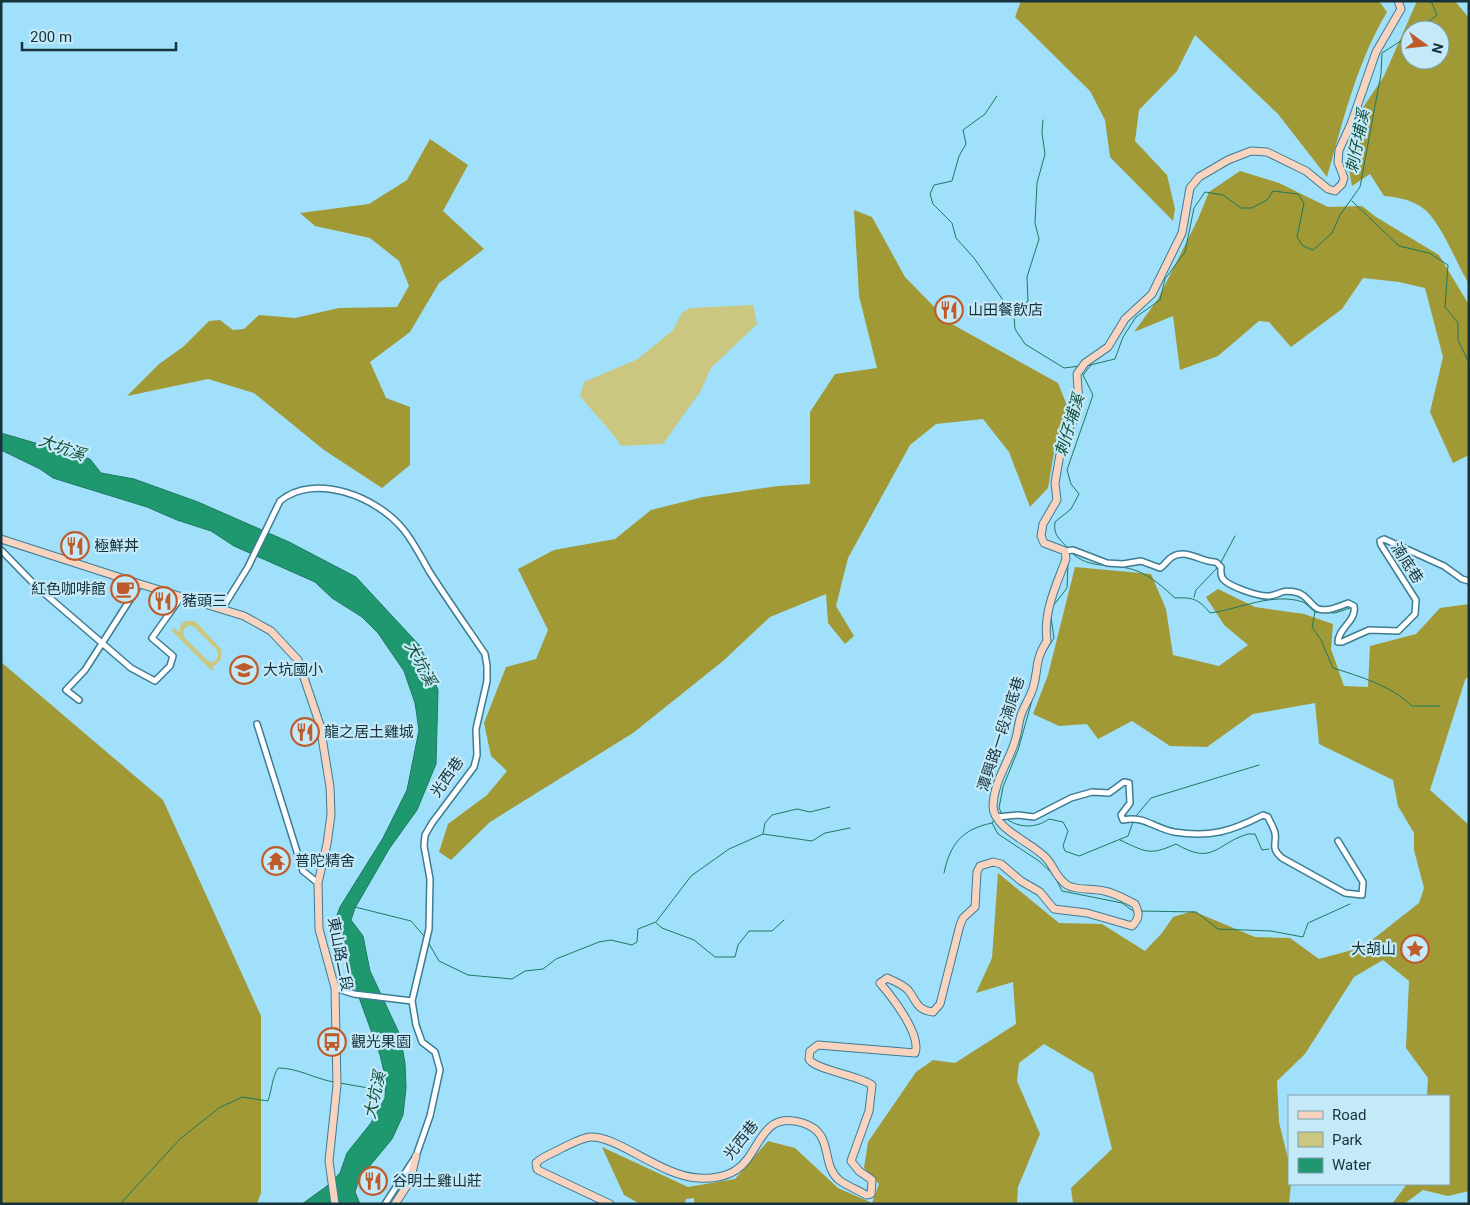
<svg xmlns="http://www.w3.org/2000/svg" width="1470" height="1205" viewBox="0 0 1470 1205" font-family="Roboto,'Noto Sans TC',sans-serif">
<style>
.green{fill:#cbc680;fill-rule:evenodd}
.forest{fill:#a19936;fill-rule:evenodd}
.water{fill:#1f986f;stroke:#1d795f}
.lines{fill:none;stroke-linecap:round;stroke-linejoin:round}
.stream{stroke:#1d795f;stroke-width:1}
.street-casing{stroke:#3d7c93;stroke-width:8}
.secondary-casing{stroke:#3d7c93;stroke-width:9}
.street{stroke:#fff;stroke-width:5}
.secondary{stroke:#f7d3c0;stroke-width:7}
.labels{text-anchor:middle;stroke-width:4.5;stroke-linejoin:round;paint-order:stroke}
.poi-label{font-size:15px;fill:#17323b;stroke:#c4e9f8;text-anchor:start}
.street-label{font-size:15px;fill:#17323b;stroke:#c4e9f8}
.water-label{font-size:16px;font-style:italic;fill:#124f39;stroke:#c4e9f8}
</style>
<rect width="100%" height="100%" fill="#a0e0fa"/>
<path class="green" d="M753 305 757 324 711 368 700 392 663 444 621 446C609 427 593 413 580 396L584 382 638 359 673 330 682 313 690 308Z
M186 621H195L221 649V659L216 665 212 666 214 669 212 671 172 631 174 628 179 632 181 624ZM189 625 194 627 217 650 218 656 214 662 208 661 184 637V629Z"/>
<path class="forest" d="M1021 1H1379L1387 12C1357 62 1343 121 1327 177L1278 114 1195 35 1177 71 1139 110 1135 141 1167 175 1175 209 1173 221 1110 157 1105 120 1090 91 1015 17Z
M1417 1H1455L1469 18V284C1456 264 1440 216 1418 205 1408 199 1396 197 1384 196L1370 174 1352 186 1346 153 1362 109 1384 76ZM1410 30H1440V60H1410Z
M430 139 468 165 443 211 484 249 439 283 410 332 370 362 386 398 410 407V465L382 488 324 450 254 393 208 379 127 396 159 364 183 347 209 321 220 320 233 330 244 329 259 315 295 318 339 308 397 307 409 286 399 261 370 238 315 226 300 213 369 204 407 180Z
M1240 171 1279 183 1328 207 1362 206 1376 217 1439 255 1469 305V455L1453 463 1430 412 1443 357 1425 288 1399 282 1363 278 1342 309 1291 347 1269 322 1259 321 1218 356 1180 370 1173 316 1134 332 1158 299 1198 219 1209 192Z
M854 210 872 217 905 277 950 323 1058 383 1068 408 1054 452 1048 488 1030 507 1009 452 983 419 936 424 910 445 848 558 836 606 854 636 845 644 828 623 826 594 770 617 723 661 633 733 490 822 451 860 439 852 448 824 487 795 507 771 491 756 484 723 506 667 536 659 548 630 518 569 554 550 615 539 651 510 703 497 778 486 810 484V412L835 374 877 368 859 296Z
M1075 567 1151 574 1166 609 1173 655 1219 666 1248 645 1224 625 1206 597 1218 589 1255 607 1304 614 1333 624 1331 649 1344 686 1368 687 1370 646 1416 634 1440 608 1469 604V675L1465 680 1430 790 1469 825V1191L1448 1196 1423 1190 1404 1204H1392L1407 1184H1449V1096H1427L1428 1078 1406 1048 1409 981 1383 960 1354 977 1305 1054 1277 1081 1279 1122 1289 1163V1184H1291L1289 1204H1073L1071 1188 1112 1149 1093 1073 1044 1044 1019 1063 1017 1081 1040 1134 1018 1187 1017 1204H694V1198L686 1199 685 1204H640L624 1195 602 1147 688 1187 735 1179 768 1141 795 1148 838 1188 872 1203 879 1184 864 1168 868 1142 916 1072 933 1060 955 1063 1016 1024 1013 982 976 993 992 958 998 873 1059 923 1102 924 1145 951 1162 933 1173 917 1193 911 1255 937 1290 938 1319 959 1363 947 1419 903 1424 888 1414 850V833L1398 806 1393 780 1319 744 1315 703 1253 714 1207 747 1170 746 1132 721 1098 739 1087 724 1059 726 1033 714 1048 675Z
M1 662 163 800 261 1016V1193L257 1204H1Z"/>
<path class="water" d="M1 433 90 459 101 473 134 479 198 502 289 542 356 577 420 646 438 690 436 764 417 810 389 849 355 908 351 920 363 936 370 971 400 1035 405 1063 406 1088 403 1115 392 1139 359 1179 355 1192 360 1204H302L327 1186 340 1173 347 1153 371 1123 385 1098 386 1080 380 1055 333 926 340 907 383 838 407 790 419 730 415 703 404 671 378 633 362 617 332 598 315 582 234 546 211 531 177 520 147 507 53 478 40 469 1 450Z"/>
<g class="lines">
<path class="stream" d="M1418 30 1437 15 1432 3 1428 1
M997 96 985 114 963 130 966 144 959 156 952 181 934 185 930 194 933 204 952 223 956 238 974 258 1014 316 1015 329 1025 344 1064 368 1080 366
M1352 201 1399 246 1429 253 1448 265 1445 307 1458 323V340L1469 363
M1015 315 1028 301 1027 277 1039 239 1035 223 1037 183 1045 154 1042 133 1043 120
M1086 366 1115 359 1123 337 1136 317 1160 300 1165 279 1185 252 1194 208 1205 192 1223 195 1241 208H1252L1267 200 1273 191 1298 194 1304 203 1297 237 1303 246 1313 250 1332 233 1340 215 1360 187 1381 74 1382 53 1410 35
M1469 399V398
M1069 549C1060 539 1053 536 1055 522L1071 509 1079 494 1071 484 1067 470 1093 395 1083 375 1091 365
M1071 552C1089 571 1115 562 1137 571 1151 576 1164 588 1175 598 1192 597 1199 599 1210 613 1240 609 1273 592 1303 602 1307 604 1311 609 1315 612L1312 627 1321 640 1333 668C1359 676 1392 686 1412 706H1439
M1220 564 1235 536
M1194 597 1196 590 1218 567
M1053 606 1067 588 1068 563
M1315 612 1335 613 1350 608
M1043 655 1054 638 1051 617
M1002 814 999 808 1003 787 1018 750 1033 697
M1136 816 1151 798 1259 765
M1005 818C1018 828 1035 829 1049 819L1063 822 1068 831 1063 846 1065 851 1079 856 1128 836 1133 822
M994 820 992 823 998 834 1039 861 1054 875
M763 834 765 823 772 815 797 809 810 812 830 807
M1120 840C1146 852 1149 856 1176 844 1214 866 1215 844 1248 834H1255L1262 850 1269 849
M944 873C950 844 962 829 992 823
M1056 879 1062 891 1122 903 1133 911
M355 907 411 921 424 936
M1140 911 1196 912 1218 929 1271 931 1303 937 1308 923 1350 904
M656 923 662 928 694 940 715 957H735L738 945 749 931H772L784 920
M428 942 439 961 468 975 512 979 525 971 543 969 556 959 599 942 611 940 632 945 637 942 638 929 656 922 691 876 729 849 763 834 812 841 825 833 850 828
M340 1083 385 1091
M120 1204 180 1139 219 1108 242 1097 268 1101C272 1089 272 1078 278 1068 298 1068 313 1078 333 1082"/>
<defs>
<path id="street" d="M1 550 37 587 131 668 155 681 170 666 173 656 152 638 181 597
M1065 551 1073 550 1107 563 1123 564 1141 561 1160 568C1165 565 1167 560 1172 557 1186 548 1201 562 1215 562
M1217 563 1221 567C1221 571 1220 575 1223 579 1228 586 1259 597 1269 596 1280 595 1281 589 1295 592 1304 594 1306 598 1313 605 1321 615 1338 607 1348 603L1354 606C1357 621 1338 628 1338 642H1342L1369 630 1398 631 1415 614 1416 600 1381 545 1380 541 1384 539 1444 566 1462 579 1469 581
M222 609 248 567 280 501C315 472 377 497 403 529 413 541 421 557 429 571 447 599 466 626 485 654L487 666V681L476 729 477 755 474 767 432 823 425 835 424 846 430 879 429 929 412 1001 416 1025 422 1042 435 1052 440 1070 430 1116 416 1156 385 1204
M79 700 66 690 85 670 140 584
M257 724 303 871 318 883
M997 817 1018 815 1034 817 1071 798 1092 792 1109 793 1124 782 1129 783 1130 803 1121 815 1123 820C1143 815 1154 828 1174 832 1210 838 1232 831 1263 815L1268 817C1270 822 1274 828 1275 833 1277 845 1270 847 1282 858L1345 893 1362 895 1363 882 1338 841
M335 988 354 994 412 1001"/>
<path id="secondary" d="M1 539 140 584 244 616 271 631 298 660 320 725 330 787 331 815 327 844 318 883 319 929 335 988 337 1085 329 1161 335 1204
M395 1204 410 1181 416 1156
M610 1204 540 1171 537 1169 536 1163C543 1156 554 1153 562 1148 571 1144 581 1138 590 1137 617 1135 662 1177 699 1178 710 1179 726 1177 736 1170 761 1154 760 1109 803 1123 835 1133 820 1164 839 1180 847 1186 858 1190 866 1195L871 1194 872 1180 859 1171 851 1161 869 1111 872 1085C860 1076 813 1069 809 1059L810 1051 818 1045 915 1053C922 1035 892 997 880 983L887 978C894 981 902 984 908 990 917 1001 916 1010 933 1012L940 1004 960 925 963 918 975 907 977 872 980 866 993 862 1001 864 1021 881 1040 892 1054 909 1087 913 1132 926C1139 919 1140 914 1135 904 1125 899 1115 893 1104 891 1092 888 1077 891 1067 885 1056 878 1054 866 1046 858 1033 843 993 829 993 806 994 781 1008 764 1015 741 1018 733 1018 724 1021 715 1024 706 1030 698 1033 688 1039 668 1034 661 1047 641 1043 612 1056 586 1066 559L1065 551 1044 543 1041 536 1043 524 1057 500 1055 483 1063 437 1077 415 1079 404 1077 374 1085 363 1108 347 1125 319 1152 294 1182 233 1190 188 1199 177 1228 160 1251 151 1267 152 1306 171 1328 189 1335 191 1342 184 1344 178 1338 162 1339 150 1351 124 1376 52 1401 9 1398 1"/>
</defs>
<use href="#street" class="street-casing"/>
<use href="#secondary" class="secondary-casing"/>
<use href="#street" class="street"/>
<use href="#secondary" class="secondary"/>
</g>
<defs>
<symbol id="restaurant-ring" viewBox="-11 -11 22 22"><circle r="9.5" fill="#c4e9f8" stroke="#bf5b28" stroke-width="1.5"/><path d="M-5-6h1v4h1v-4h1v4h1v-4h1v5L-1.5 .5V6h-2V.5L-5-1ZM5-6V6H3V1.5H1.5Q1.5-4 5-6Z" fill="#bf5b28"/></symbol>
<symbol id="cafe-ring" viewBox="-11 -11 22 22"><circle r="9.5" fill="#c4e9f8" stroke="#bf5b28" stroke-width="1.5"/><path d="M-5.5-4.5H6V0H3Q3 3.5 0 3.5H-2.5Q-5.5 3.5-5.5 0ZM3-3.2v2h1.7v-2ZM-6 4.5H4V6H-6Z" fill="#bf5b28"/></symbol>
<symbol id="school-ring" viewBox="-11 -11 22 22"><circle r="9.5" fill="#c4e9f8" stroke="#bf5b28" stroke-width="1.5"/><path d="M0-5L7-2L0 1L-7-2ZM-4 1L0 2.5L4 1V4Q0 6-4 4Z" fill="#bf5b28"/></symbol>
<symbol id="temple-ring" viewBox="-11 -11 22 22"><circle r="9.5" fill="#c4e9f8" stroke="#bf5b28" stroke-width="1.5"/><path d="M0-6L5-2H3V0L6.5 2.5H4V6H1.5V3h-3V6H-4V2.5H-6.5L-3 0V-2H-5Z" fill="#bf5b28"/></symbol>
<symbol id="sight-ring" viewBox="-11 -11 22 22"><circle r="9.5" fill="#c4e9f8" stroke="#bf5b28" stroke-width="1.5"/><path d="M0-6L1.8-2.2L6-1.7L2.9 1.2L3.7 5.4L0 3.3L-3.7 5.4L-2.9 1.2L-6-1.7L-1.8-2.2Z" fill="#bf5b28"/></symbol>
<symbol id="bus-ring" viewBox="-11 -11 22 22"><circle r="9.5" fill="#c4e9f8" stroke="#bf5b28" stroke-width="1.5"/><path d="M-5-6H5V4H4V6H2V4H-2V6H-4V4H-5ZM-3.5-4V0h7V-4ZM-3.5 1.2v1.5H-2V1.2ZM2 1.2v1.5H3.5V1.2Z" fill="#bf5b28"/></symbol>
</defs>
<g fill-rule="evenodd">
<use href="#restaurant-ring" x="933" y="294" width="32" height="32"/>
<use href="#restaurant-ring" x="59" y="530" width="32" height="32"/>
<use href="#cafe-ring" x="109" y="573" width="32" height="32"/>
<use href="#restaurant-ring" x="147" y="585" width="32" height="32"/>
<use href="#school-ring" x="228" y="654" width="32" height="32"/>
<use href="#restaurant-ring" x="289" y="716" width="32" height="32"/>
<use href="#temple-ring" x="260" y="845" width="32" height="32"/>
<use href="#sight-ring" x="1399" y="933" width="32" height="32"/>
<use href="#bus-ring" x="316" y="1026" width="32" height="32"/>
<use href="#restaurant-ring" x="357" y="1165" width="32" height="32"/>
</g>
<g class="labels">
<g class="poi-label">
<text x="968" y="315">山田餐飲店</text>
<text x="94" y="551">極鮮丼</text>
<text x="106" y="594" text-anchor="end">紅色咖啡館</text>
<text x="182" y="606">豬頭三</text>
<text x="263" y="675">大坑國小</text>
<text x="324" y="737">龍之居土雞城</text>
<text x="295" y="866">普陀精舍</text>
<text x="1396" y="954" text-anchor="end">大胡山</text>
<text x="351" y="1047">觀光果園</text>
<text x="392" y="1186">谷明土雞山莊</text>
</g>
<g class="street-label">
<text transform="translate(1407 563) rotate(57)" y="5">湳底巷</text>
<text transform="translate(1001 734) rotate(-72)" y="5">潭興路一段湳底巷</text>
<text transform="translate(447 777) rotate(-55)" y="5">光西巷</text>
<text transform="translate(340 954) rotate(79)" y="5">東山路二段</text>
<text transform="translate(741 1140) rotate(-51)" y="5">光西巷</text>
</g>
<g class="water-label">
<text transform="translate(1357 141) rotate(-79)" y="6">刺仔埔溪</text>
<text transform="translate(1069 425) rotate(-73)" y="6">刺仔埔溪</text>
<text transform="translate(62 447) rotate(20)" y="6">大坑溪</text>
<text transform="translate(421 663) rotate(62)" y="6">大坑溪</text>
<text transform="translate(374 1095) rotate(-77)" y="6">大坑溪</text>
</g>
</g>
<rect width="1470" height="1205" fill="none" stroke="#17323b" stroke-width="5"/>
<rect x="1288" y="1095" width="162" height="90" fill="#c4e9f8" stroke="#7fa0ac"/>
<rect x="1298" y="1111" width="25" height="8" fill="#f7d3c0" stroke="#7fa0ac"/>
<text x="1332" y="1120" font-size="15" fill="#17323b">Road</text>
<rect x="1298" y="1132" width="25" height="15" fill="#cbc680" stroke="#7fa0ac"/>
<text x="1332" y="1145" font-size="15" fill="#17323b">Park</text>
<rect x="1298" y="1158" width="25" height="15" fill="#1f986f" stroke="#7fa0ac"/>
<text x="1332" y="1170" font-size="15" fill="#17323b">Water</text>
<g transform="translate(1425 45) rotate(105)"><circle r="24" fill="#c4e9f8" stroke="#7fa0ac"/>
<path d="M0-4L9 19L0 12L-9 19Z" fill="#bf5b28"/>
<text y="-8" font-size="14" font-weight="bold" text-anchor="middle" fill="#17323b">N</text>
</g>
<path d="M22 42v8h154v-8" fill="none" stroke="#17323b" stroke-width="2.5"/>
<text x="30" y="42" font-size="15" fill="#17323b" stroke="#c4e9f8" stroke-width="4" paint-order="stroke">200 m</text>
</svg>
